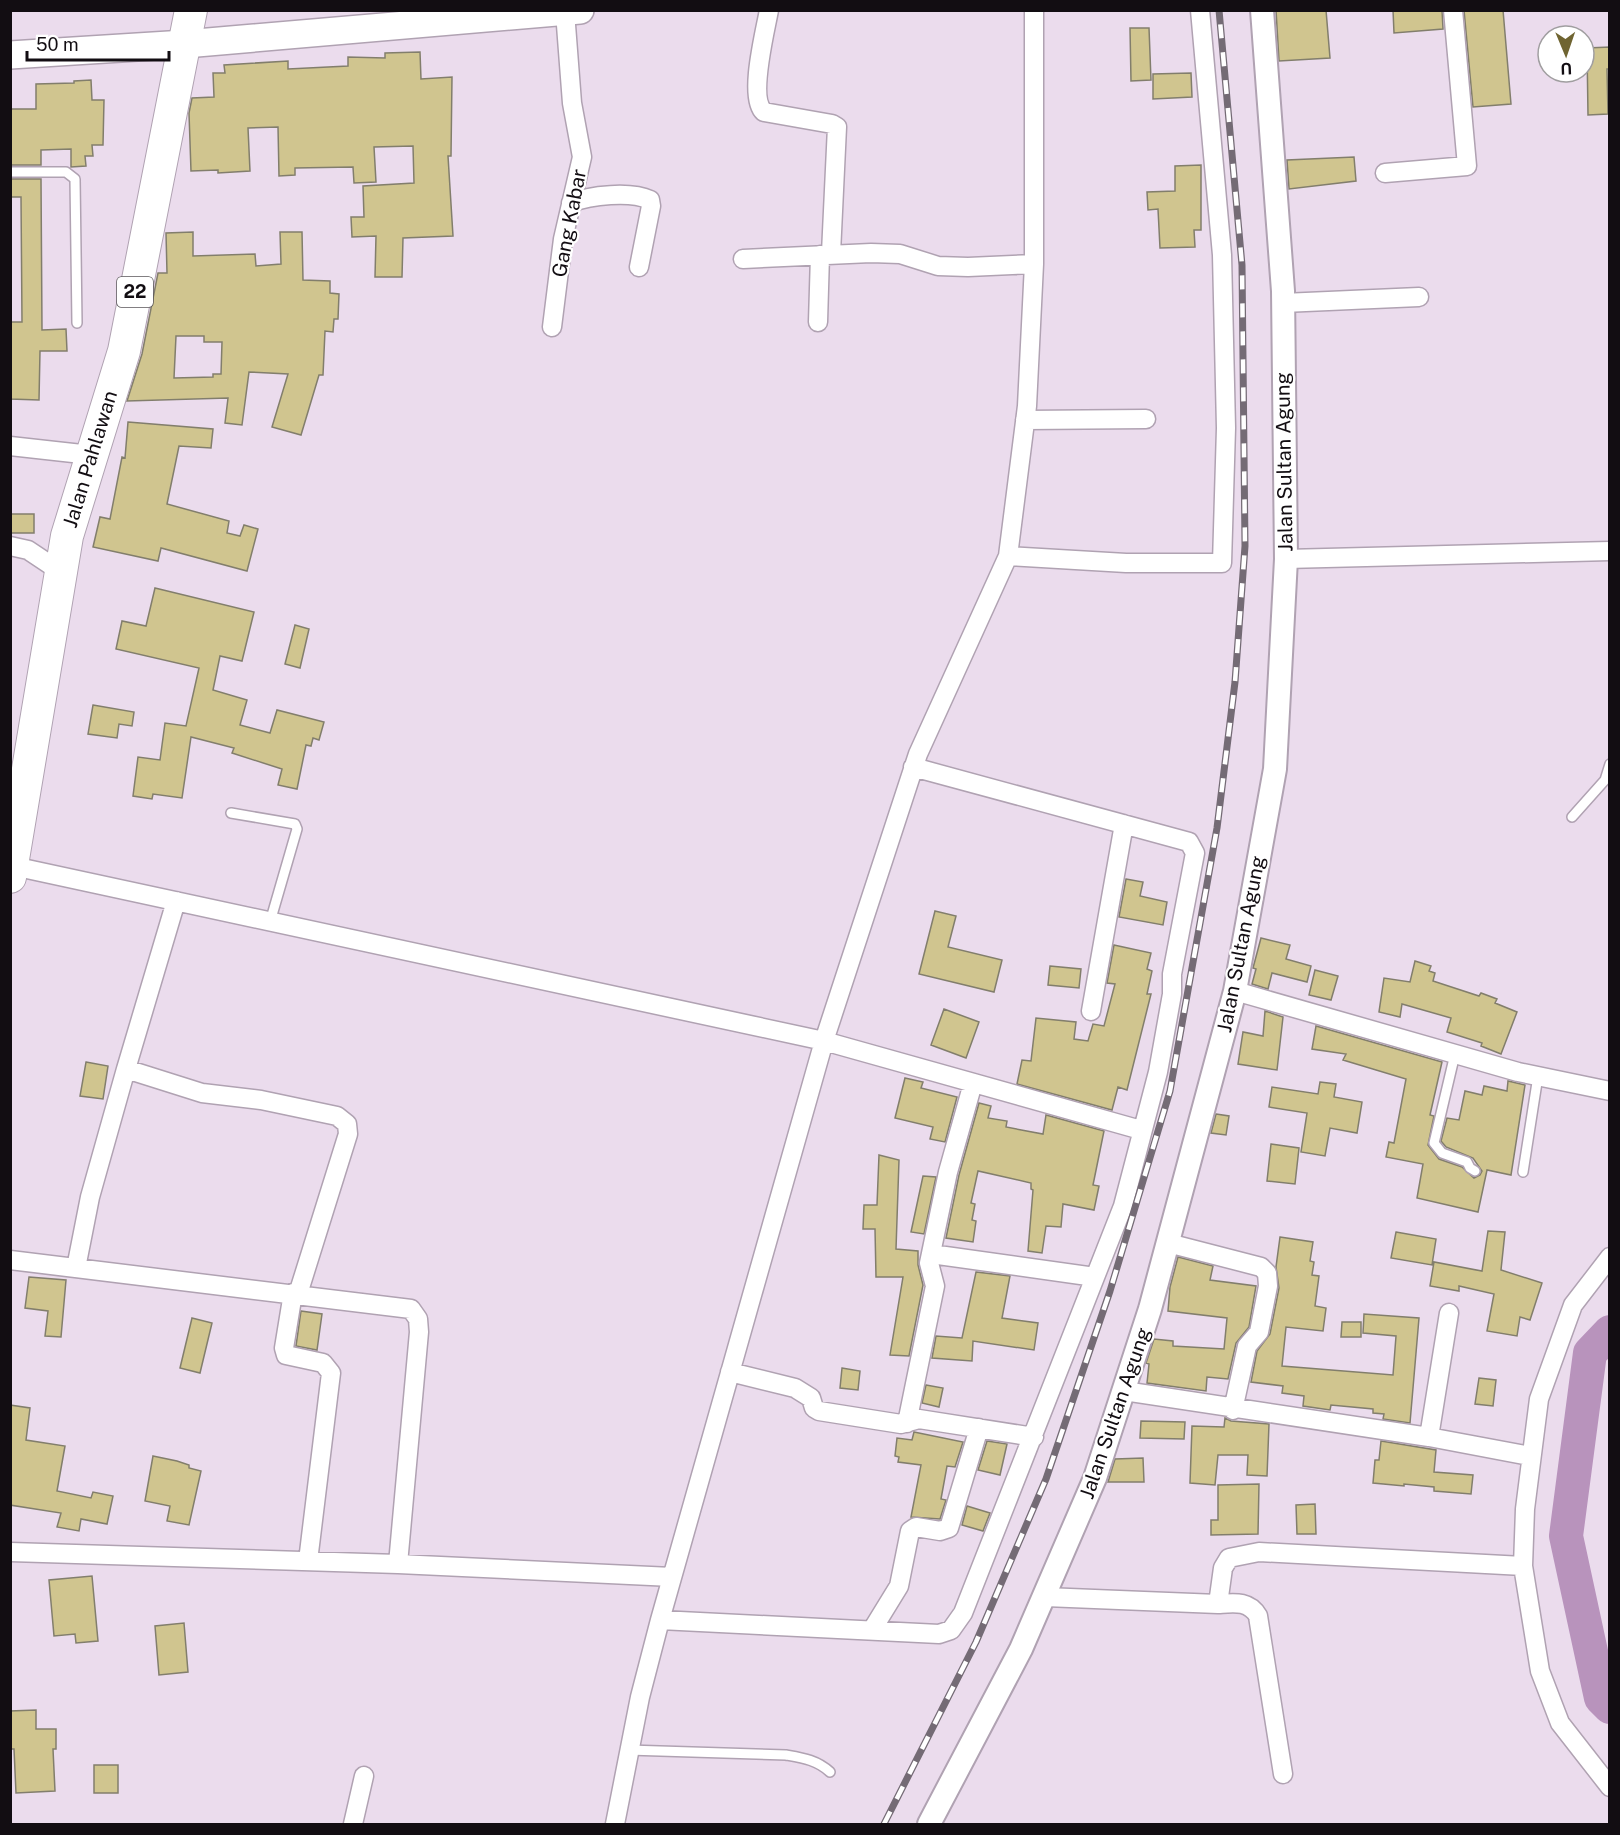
<svg xmlns="http://www.w3.org/2000/svg" width="1620" height="1835" viewBox="0 0 1620 1835" font-family="'Public Sans',sans-serif">
<style>
.lines{fill:none;stroke-linecap:round;stroke-linejoin:round}
.river{stroke:#b893bc;stroke-width:34}
.building{fill:#d0c58f;stroke:#827e6c;stroke-width:1.5;fill-rule:evenodd}
.service-casing{stroke:#b0a2b2;stroke-width:12}
.minor-casing{stroke:#b0a2b2;stroke-width:21}
.tertiary-casing{stroke:#b0a2b2;stroke-width:26}
.secondary-casing{stroke:#b0a2b2;stroke-width:30}
.trunk-casing{stroke:#b0a2b2;stroke-width:34}
.service{stroke:#fff;stroke-width:9}
.minor{stroke:#fff;stroke-width:18}
.tertiary{stroke:#fff;stroke-width:22}
.secondary{stroke:#fff;stroke-width:27}
.trunk{stroke:#fff;stroke-width:32}
.rail-casing{stroke:#746b75;stroke-width:7}
.rail{stroke:#fff;stroke-width:4.5;stroke-dasharray:14;stroke-linecap:butt}
.labels{text-anchor:middle;stroke-width:4.5;stroke-linejoin:round;paint-order:stroke}
.shield{fill:#fff;stroke:#595659;stroke-width:1.5}
.shield-label{font-size:18px;font-weight:bold;fill:#120d12}
.street-label{font-size:20px;fill:#120d12;stroke:#fff}
</style>
<rect width="100%" height="100%" fill="#ebdced"/>
<g class="lines">
<path class="river" d="M1610 1332 1590 1353 1566 1536 1601 1698 1610 1707"/>
</g>
<path class="building" d="M1276 10H1326L1330 58 1279 61Z
M1393 10H1442L1443 29 1394 33Z
M1464 10H1503L1511 104 1473 107Z
M1130 28H1149L1151 80 1131 81Z
M1610 47V69H1607L1608 114 1588 115 1587 48Z
M420 52 421 79 452 77 451 156H448L453 236 403 238 402 277H375L376 236 352 237 351 217H364L363 186 414 183 413 146 374 147 376 182 354 183 353 167 295 168V175L279 176 278 127 248 128 250 171 218 173V170L191 171 189 113 192 98 214 97 213 73H225L224 65 288 61V69L348 66V57L385 58V53Z
M1191 73 1192 97 1153 99V74Z
M91 80 92 100H104L103 145H92L93 156H85L86 166 71 167V149L41 150V165H10V109H36V84L74 83V81Z
M1354 157 1356 181 1289 189 1287 160Z
M1201 165V230H1194L1195 247 1160 248 1158 209 1148 210 1147 192 1175 191V166Z
M10 179H41L42 330 66 329 67 351H40L39 400 10 399V322H22L21 197H10Z
M193 232V256L255 254 256 266 281 264 280 232H302L303 280 330 281V293L339 294 338 319H334L333 332 325 331 323 375H319L301 435 272 427 288 374 249 372 242 425 225 423 228 398 127 401 142 354 158 273H167L166 233ZM176 336H204V342H222L221 374H213V377L174 378Z
M128 422 213 429 211 448 179 446 167 504 229 521 227 533 240 536 244 525 258 529 247 571 161 548 158 561 93 547 100 517 110 519 122 457 125 458Z
M10 514H34V533H10Z
M155 588 254 612 242 661 220 656 213 690 247 700 240 725 270 733 277 710 324 722 319 740 313 738 311 746 306 745 297 789 278 785 282 769 232 753 234 748 191 737 182 798 153 794 152 799 133 796 138 757 160 760 165 723 186 726 199 668 116 649 122 621 146 626Z
M295 625 309 629 300 668 285 664Z
M93 705 134 712 132 726 119 724 117 738 88 734Z
M1126 879 1143 882 1140 896 1167 902 1163 925 1119 917Z
M935 911 956 916 948 947 1002 960 994 992 919 974Z
M1261 938 1290 945 1286 959 1311 966 1307 982 1272 973 1268 989 1252 984 1256 969 1253 968Z
M1114 945 1151 953 1147 969 1152 971 1147 994H1151L1127 1090 1118 1087 1112 1110 1017 1084 1022 1060 1031 1061 1036 1018 1076 1022 1074 1039 1088 1041 1093 1024 1104 1026 1115 984 1107 983Z
M1415 961 1431 966 1429 971 1435 973 1433 981 1479 996 1481 993 1497 999 1495 1003 1517 1012 1501 1054 1481 1046 1482 1043 1447 1032 1451 1018 1402 1004 1400 1017 1379 1012 1384 978 1410 982Z
M1050 966 1081 969 1079 988 1048 985Z
M1315 970 1338 976 1331 1000 1309 995Z
M944 1009 979 1022 966 1058 931 1045Z
M1265 1011 1283 1017 1277 1070 1238 1064 1243 1032 1263 1036Z
M1316 1026 1442 1062 1430 1115 1434 1116 1428 1145 1439 1159 1462 1167 1474 1178 1480 1175 1482 1171 1473 1158 1446 1147 1441 1141 1447 1118 1459 1120 1465 1091 1482 1095 1484 1086 1507 1091 1508 1081 1525 1085 1511 1175 1487 1170 1478 1212 1417 1198 1423 1164 1386 1157 1389 1142 1394 1143 1406 1079 1343 1060 1346 1054 1312 1049Z
M86 1062 108 1066 103 1099 80 1096Z
M905 1078 923 1082 921 1088 957 1097 945 1142 930 1139 933 1127 895 1118Z
M1320 1082 1336 1084 1334 1097 1362 1102 1357 1133 1330 1128 1325 1156 1301 1152 1307 1113 1269 1107 1272 1087 1318 1094Z
M979 1103 991 1106 988 1118 1007 1121 1006 1127 1043 1134 1046 1115 1104 1131 1093 1185 1099 1186 1094 1210 1063 1204 1061 1227 1046 1226 1042 1253 1028 1251 1033 1190 1031 1189V1183L978 1171 971 1203 975 1204 972 1220 976 1221 973 1242 946 1238 959 1175Z
M1216 1114 1229 1116 1226 1135 1211 1133Z
M1271 1144 1299 1148 1295 1184 1267 1181Z
M879 1155 899 1160 896 1249 918 1251V1265L923 1285 909 1356 890 1355 903 1277H876L875 1229H863L864 1205H877Z
M923 1176 936 1177 924 1234 911 1232Z
M1488 1231 1505 1232 1501 1270 1542 1283 1530 1320 1520 1317 1517 1336 1487 1331 1494 1294 1459 1286V1291L1430 1286 1434 1262 1482 1271Z
M1396 1232 1436 1239 1432 1265 1391 1258Z
M1280 1237 1313 1242 1310 1261 1314 1262 1312 1275 1319 1276 1315 1306 1326 1308 1323 1331 1286 1327 1282 1366 1393 1375 1396 1336 1363 1333 1364 1314 1419 1318 1410 1423 1383 1419 1384 1414 1373 1413V1409L1331 1405 1330 1410 1303 1406 1304 1396 1282 1393 1283 1386 1251 1382 1257 1351 1270 1334 1279 1288 1276 1267Z
M1178 1257 1213 1266 1210 1280 1256 1286 1249 1327 1236 1343 1228 1379 1207 1377 1206 1391 1147 1383 1149 1364 1146 1363 1154 1339 1173 1341V1346L1224 1349 1227 1318 1168 1311 1170 1287Z
M976 1272 1010 1276 1002 1318 1038 1323 1034 1350 973 1341 972 1361 932 1358 936 1336 962 1338Z
M29 1277 66 1280 61 1337 45 1336 48 1311 25 1308Z
M301 1311 322 1314 317 1350 296 1346Z
M192 1318 212 1323 200 1373 180 1368Z
M1342 1322H1361V1337H1341Z
M842 1368 860 1371 858 1390 840 1388Z
M1479 1378 1496 1380 1493 1406 1475 1404Z
M926 1385 943 1388 939 1407 922 1403Z
M10 1405 30 1408 26 1440 65 1446 57 1491 91 1498 93 1492 113 1496 107 1524 81 1519 79 1531 57 1527 61 1513 10 1505Z
M1225 1418 1231 1421 1269 1424 1267 1476 1247 1475 1248 1455H1218L1215 1485 1190 1483 1192 1426 1224 1427Z
M1141 1421 1185 1422 1184 1439 1140 1438Z
M914 1432 963 1442 955 1467 947 1466 941 1499 946 1500 940 1519 911 1517 921 1465 898 1462 899 1457 895 1456 897 1438 912 1440Z
M987 1441 1007 1444 1000 1475 978 1470Z
M1381 1441 1436 1450 1434 1472 1473 1475 1471 1494 1434 1491V1487L1404 1484V1486L1373 1483 1375 1460H1379Z
M153 1456 177 1461 189 1465V1468L201 1471 189 1525 167 1521 170 1506 145 1501Z
M1143 1458 1144 1482H1108L1115 1459Z
M1259 1484 1258 1534 1211 1535V1520H1218V1485Z
M1315 1504 1316 1534H1297L1296 1505Z
M967 1506 990 1513 983 1531 962 1525Z
M92 1576 98 1641 76 1643 75 1634 54 1636 49 1580Z
M184 1623 188 1672 159 1675 155 1626Z
M36 1710V1729H56V1749H53L55 1791 16 1793 14 1749H10V1711Z
M94 1765H118V1793H94Z"/>
<g class="lines">
<defs>
<path id="service" d="M10 172H66L75 179 77 323
M231 813 295 824 297 829 270 922
M1572 817 1605 780 1610 764
M1455 1054 1434 1143 1442 1153 1467 1162 1470 1168 1475 1171
M1523 1172 1538 1076
M628 1750 786 1755C803 1758 817 1760 830 1772"/>
<path id="minor" d="M769 10C765 32 748 98 764 112L832 124 837 127 831 253
M1385 173 1467 166 1453 10
M571 203C590 195 631 191 650 200L651 206 639 267
M743 259 871 253 900 254 938 266 968 267 1034 264
M1283 303 1419 297
M818 322 820 255
M552 327 563 239 582 157 572 103 565 12
M1025 420 1146 419
M10 446 91 455
M10 546 28 550 61 572
M1008 556 1126 563H1222L1226 428 1222 255 1200 10
M1286 559 1610 551
M13 866 824 1041 1141 1130
M1235 991 1518 1072 1610 1091
M1091 1011 1124 824
M126 1069 176 901
M1168 1243 1261 1267 1267 1273 1268 1286 1259 1332 1247 1346 1233 1410
M931 1254 1095 1277
M1610 1257 1573 1305 1539 1399 1525 1509 1523 1566 1540 1671 1560 1723 1610 1787
M10 1260 411 1309 418 1319 419 1332 398 1564
M76 1268 90 1197 126 1069 202 1093 261 1100 337 1116 347 1124 348 1134 298 1294
M293 1293 284 1348 286 1355 323 1363 331 1373 308 1561
M730 1372 795 1388 811 1398 814 1408 819 1411 901 1424 919 1419 1034 1437
M1124 1391 1429 1437 1530 1456
M907 1423 935 1286 929 1263 948 1172 973 1083
M1429 1437 1449 1313
M10 1552 398 1564 672 1577
M1045 1597 1218 1604 1223 1568 1229 1558 1259 1552 1523 1566
M1218 1604C1233 1603 1249 1600 1258 1616L1283 1774
M660 1620 939 1634 951 1630 963 1613 1123 1206 1158 1072 1172 994V974L1195 853 1189 842 913 767
M872 1630 899 1586 910 1531 916 1527 940 1531 949 1528 979 1428
M353 1824 364 1776
M615 1824 640 1697 660 1620 824 1041 918 754 1008 556 1027 406 1034 264V10"/>
<path id="tertiary" d="M929 1824 1021 1649 1095 1478 1150 1309 1235 991 1275 769 1286 559 1283 291 1262 10"/>
<path id="secondary" d="M10 55 185 44 580 10"/>
<path id="trunk" d="M10 877 67 536 124 351 191 10"/>
</defs>
<use href="#service" class="service-casing"/>
<use href="#minor" class="minor-casing"/>
<use href="#tertiary" class="tertiary-casing"/>
<use href="#secondary" class="secondary-casing"/>
<use href="#trunk" class="trunk-casing"/>
<use href="#service" class="service"/>
<use href="#minor" class="minor"/>
<use href="#tertiary" class="tertiary"/>
<use href="#secondary" class="secondary"/>
<use href="#trunk" class="trunk"/>
<defs>
<path id="rail" d="M884 1824 976 1642 1046 1479 1110 1291 1170 1091 1217 828 1235 682 1245 546 1242 265 1219 10"/>
</defs>
<use href="#rail" class="rail-casing"/>
<use href="#rail" class="rail"/>
</g>
<g class="labels">
<rect class="shield" x="117" y="277" width="36" height="30" rx="4.5"/>
<g class="shield-label">
<text x="135" y="298">22</text>
</g>
<g class="street-label">
<text transform="translate(569 223) rotate(-79)" y="7">Gang Kabar</text>
<text transform="translate(90 459) rotate(-73)" y="7">Jalan Pahlawan</text>
<text transform="translate(1284 462) rotate(-91)" y="7">Jalan Sultan Agung</text>
<text transform="translate(1241 944) rotate(-79)" y="7">Jalan Sultan Agung</text>
<text transform="translate(1115 1413) rotate(-71)" y="7">Jalan Sultan Agung</text>
</g>
</g>
<rect width="1620" height="1835" fill="none" stroke="#120d12" stroke-width="24"/>
<g transform="translate(1566 54) rotate(178)"><circle r="28" fill="#ffffff" stroke="#a09ea0" stroke-width="1.5"/>
<path d="M0-4.5L10 22L0 15L-10 22Z" fill="#6f6431"/>
<text y="-9" font-size="16" font-weight="bold" text-anchor="middle" fill="#120d12">U</text>
</g>
<path d="M27 51v9h142v-9" fill="none" stroke="#120d12" stroke-width="3"/>
<text x="36" y="51" font-size="18" fill="#120d12" stroke="#ffffff" stroke-width="4.5" paint-order="stroke">50 m</text>
</svg>
